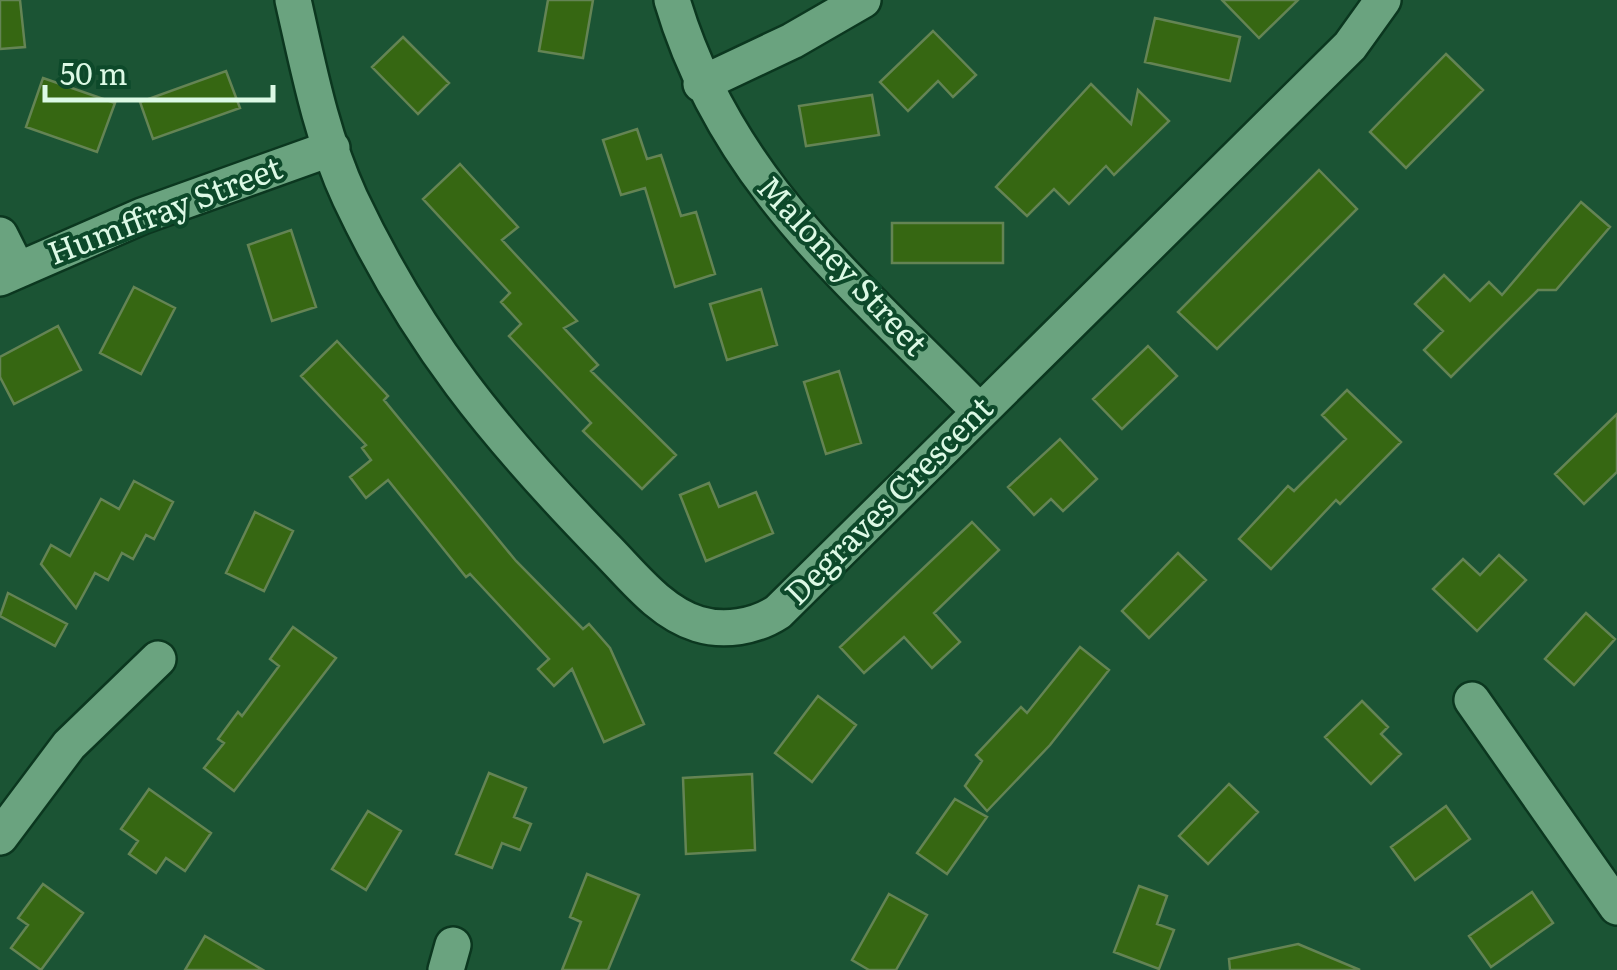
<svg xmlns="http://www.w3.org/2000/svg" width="1617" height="970" viewBox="0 0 1617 970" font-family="Literata,serif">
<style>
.building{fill:#366712;stroke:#648454;stroke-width:2.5}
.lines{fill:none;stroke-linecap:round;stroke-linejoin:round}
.street-casing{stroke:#0b371f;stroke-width:40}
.street{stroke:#6aa37f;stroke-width:35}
.labels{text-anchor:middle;stroke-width:8;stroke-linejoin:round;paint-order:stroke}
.street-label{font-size:32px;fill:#dcf9e5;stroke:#0d492a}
</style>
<rect width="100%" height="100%" fill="#1b5434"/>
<path class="building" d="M0 0H20L25 47 0 49Z
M548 0H593L583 58 539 51Z
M1222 0H1298L1259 38Z
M1155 18 1240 37 1230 81 1145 62Z
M933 31 976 75 953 97 938 81 908 111 880 82Z
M403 37 449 83 418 114 372 67Z
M1446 54 1483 90 1406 168 1370 132Z
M226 71 240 108 153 139 140 102Z
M43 78 115 103 97 152 26 127Z
M1091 84 1131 124 1138 90 1169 121 1114 175 1106 166 1069 204 1054 189 1027 216 996 187Z
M872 95 879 135 806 146 799 106Z
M637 129 647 159 661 155 681 216 696 212 715 274 675 287 645 188 621 195 603 140Z
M460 164 518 227 502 240 577 321 564 328 598 365 591 371 676 455 642 489 583 431 591 423 509 336 521 324 501 302 510 293 423 199Z
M1319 170 1357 209 1217 349 1178 312Z
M1581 202 1610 227 1556 290H1538L1451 377 1424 350 1443 331 1415 304 1444 275 1470 301 1489 282 1502 295Z
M892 223H1003V263H892Z
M291 230 316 307 272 321 248 245Z
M134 287 175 308 141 374 100 353Z
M761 289 777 345 727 360 710 304Z
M58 326 81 370 14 404 0 377V357Z
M337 341 388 396 384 400 516 561 583 629 589 624 610 648 644 724 604 742 572 669 554 686 538 669 549 659 470 574 466 577 388 480 366 498 350 477 371 460 362 448 366 445 301 376Z
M1148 346 1177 376 1122 429 1093 399Z
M839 371 861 443 826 454 804 382Z
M1347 390 1401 442 1340 504 1336 500 1271 569 1239 539 1288 486 1294 491 1346 439 1322 415Z
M1617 414V472L1584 504 1555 474Z
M1060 439 1097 479 1063 511 1051 499 1034 515 1008 487Z
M134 481 173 502 154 539 146 535 133 559 122 553 108 580 95 573 76 608 41 564 51 545 70 556 101 499 119 509Z
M709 483 719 507 756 492 773 533 706 561 680 495Z
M255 512 293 531 264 591 226 573Z
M972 522 999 550 934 613 960 642 932 668 904 637 864 673 840 647Z
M1178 553 1206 580 1149 638 1122 611Z
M1499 555 1526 580 1477 631 1433 589 1463 559 1480 575Z
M8 593 67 624 55 646 0 616Z
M1586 613 1615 639 1574 685 1545 659Z
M293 627 336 658 234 791 204 768 224 743 218 739 238 712 242 716 279 666 270 659Z
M1080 647 1109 670 1050 745 987 811 965 786 982 761 976 755 1021 707 1027 713Z
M818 696 856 725 812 782 775 753Z
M1362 701 1388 727 1381 734 1401 754 1371 784 1325 737Z
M489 773 526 788 514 817 531 824 520 850 502 843 492 868 456 854Z
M752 774 755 850 686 854 683 778Z
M1229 784 1258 812 1208 864 1179 836Z
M149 789 211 833 185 871 166 858 156 873 129 854 138 841 121 829Z
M955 799 987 817 947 874 917 853Z
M1446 806 1470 839 1415 880 1391 847Z
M368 811 401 831 366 890 332 869Z
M587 874 639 895 608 970H562L581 922 570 917Z
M43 884 83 913 41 970 11 948 28 925 18 918Z
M1139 886 1167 896 1157 924 1174 930 1159 969 1114 952Z
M1532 892 1553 923 1491 967 1469 936Z
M889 894 927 915 896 970H869L852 960Z
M205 936 263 970H185Z
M1298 944 1360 970H1230L1229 959Z"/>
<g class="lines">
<defs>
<path id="street" d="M293 0C308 66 321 135 350 198 417 340 495 435 604 547 631 574 659 612 698 624 724 632 755 627 778 612L1350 46 1383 0
M672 0C725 180 853 282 980 412
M701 84 792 41 863 0
M0 235 17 269
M0 278 142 216 332 148
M1472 700 1617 907
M0 837 69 745 158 659
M446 970 453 945"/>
</defs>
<use href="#street" class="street-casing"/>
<use href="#street" class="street"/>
</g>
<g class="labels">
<g class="street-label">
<text transform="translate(165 211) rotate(-21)" y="11">Humffray Street</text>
<text transform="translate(842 266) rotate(47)" y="11">Maloney Street</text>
<text transform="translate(889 501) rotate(-45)" y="11">Degraves Crescent</text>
</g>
</g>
<path d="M45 85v15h228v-15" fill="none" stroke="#dcf9e5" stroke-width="5"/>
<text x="60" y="85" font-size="30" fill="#dcf9e5" stroke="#0d492a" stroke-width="8" paint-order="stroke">50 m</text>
</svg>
